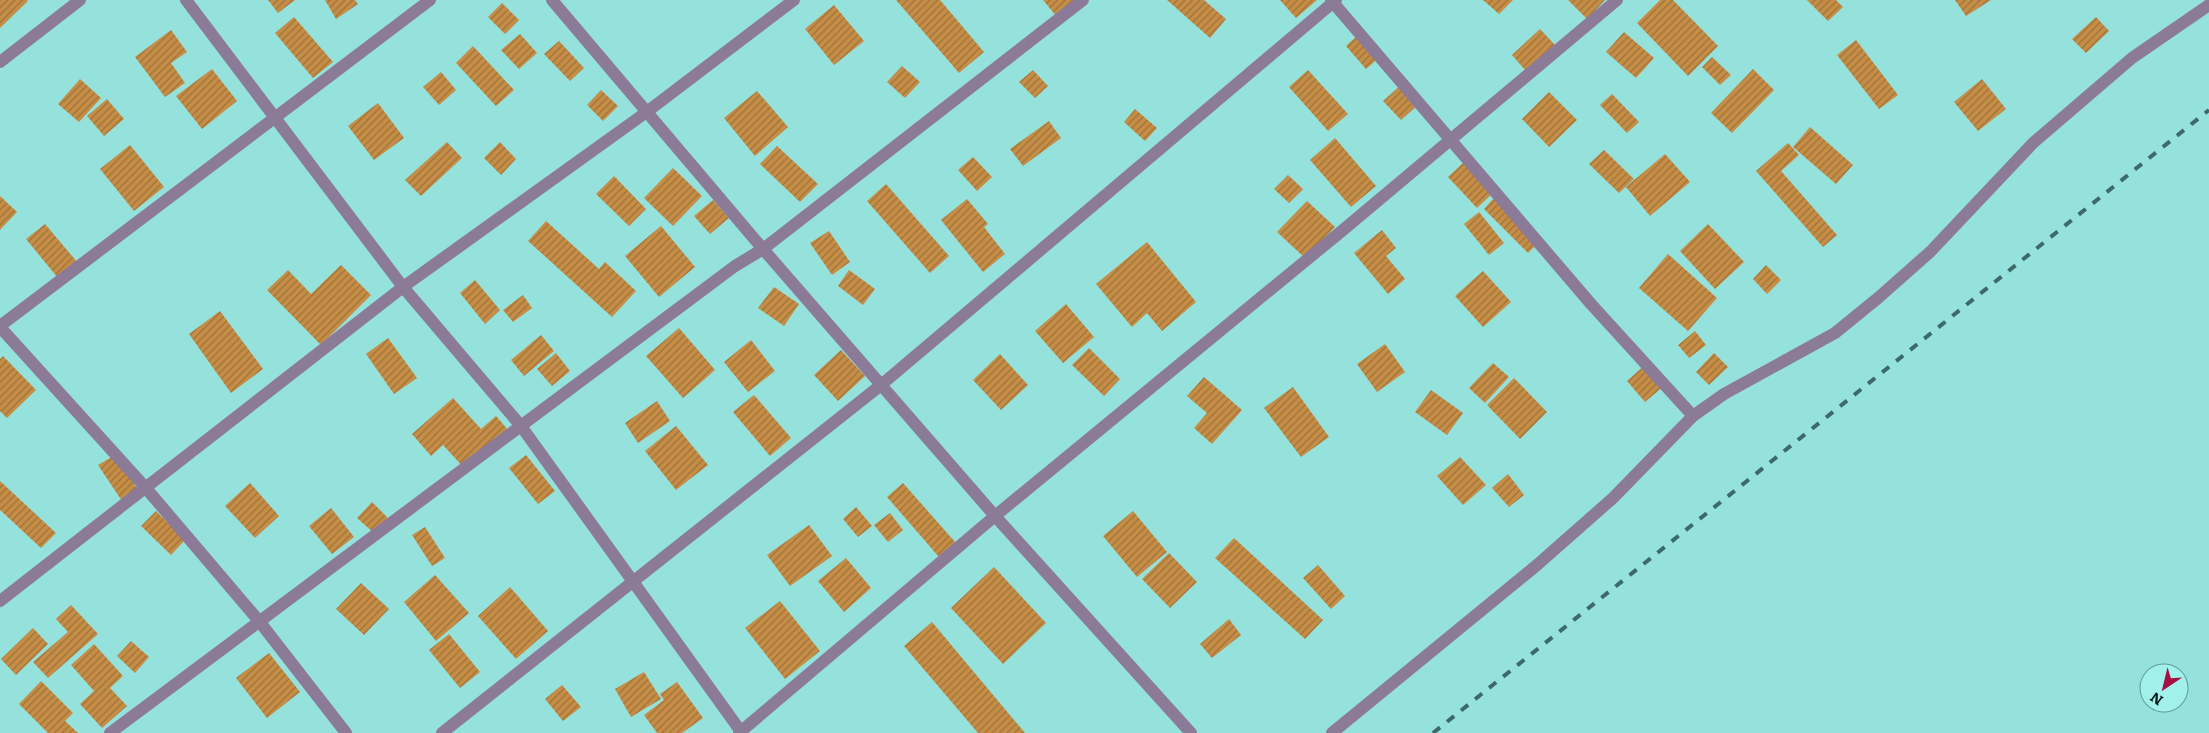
<svg xmlns="http://www.w3.org/2000/svg" width="2209" height="733" viewBox="0 0 2209 733" font-family="Literata,serif">
<style>
.building{fill:url(#building-hatch)}
.lines{fill:none;stroke-linecap:round;stroke-linejoin:round}
.minor{stroke:#8c7a99;stroke-width:12}
.rail{stroke:#3d6a68;stroke-width:4;stroke-dasharray:9 9;stroke-linecap:butt}
</style>
<defs>
<pattern id="building-hatch" width="6" height="6" patternUnits="userSpaceOnUse" patternTransform="scale(1.25)"><rect width="6" height="6" fill="#c58d46"/><path d="M-1 1l2-2M0 6l6-6M5 7l2-2" fill="none" stroke="#9e7239"/></pattern>
</defs>
<rect width="100%" height="100%" fill="#95e2dd"/>
<path class="building" d="M0 0H27L28 1 0 28Z
M268 0H295L278 13Z
M325 0H355L358 4 336 19Z
M896 0H940L984 52 959 73Z
M1043 0H1079L1057 17Z
M1167 0H1204L1226 19 1210 38Z
M1280 0H1317L1296 18Z
M1483 0H1513L1499 14Z
M1568 0H1605L1587 19Z
M1660 0H1673L1718 46 1688 76 1637 23Z
M1807 0H1836L1843 7 1828 21Z
M1955 0H1991L1966 16Z
M502 3 519 20 505 34 488 17Z
M834 5 864 41 834 65 805 29Z
M294 17 333 62 313 78 275 33Z
M2096 17 2109 31 2086 53 2072 39Z
M1540 29 1555 45 1526 71 1512 55Z
M171 30 187 52 171 63 185 83 165 97 135 57Z
M1624 32 1654 58 1636 78 1606 52Z
M1360 33 1381 56 1366 69 1346 46Z
M520 34 537 53 519 69 501 50Z
M1856 40 1898 95 1879 109 1837 55Z
M559 41 584 68 570 81 544 54Z
M473 46 514 90 496 106 456 63Z
M1712 57 1731 75 1720 85 1702 67Z
M902 66 920 82 905 98 887 82Z
M212 69 237 101 202 129 176 96Z
M1753 69 1774 90 1732 133 1711 113Z
M1033 70 1048 86 1035 98 1019 82Z
M1308 70 1348 114 1328 131 1289 87Z
M441 72 456 90 439 105 423 87Z
M80 79 101 98 79 122 58 104Z
M1982 79 2006 109 1978 131 1954 102Z
M1401 85 1418 105 1401 120 1383 101Z
M601 90 618 106 603 121 587 105Z
M757 91 788 127 755 156 724 118Z
M1549 92 1577 120 1549 147 1522 119Z
M1612 94 1639 122 1627 133 1600 105Z
M107 99 124 119 104 136 87 116Z
M378 103 404 138 374 160 348 126Z
M1135 109 1157 128 1145 141 1124 122Z
M1049 121 1061 138 1023 166 1010 149Z
M1810 127 1853 165 1836 184 1793 147Z
M1335 138 1376 186 1351 207 1310 160Z
M447 142 462 158 421 196 405 180Z
M500 142 516 159 501 175 484 158Z
M1788 143 1799 155 1781 171 1837 235 1823 247 1756 171Z
M130 145 164 187 134 211 100 169Z
M777 146 818 184 800 202 760 164Z
M1604 150 1634 179 1619 193 1589 164Z
M1665 154 1690 182 1650 216 1626 187Z
M973 157 992 177 977 191 958 170Z
M1464 162 1493 193 1477 208 1448 177Z
M673 168 702 196 673 226 644 198Z
M1288 175 1303 189 1289 203 1274 189Z
M614 176 646 209 629 226 596 194Z
M886 184 949 256 930 273 867 201Z
M0 196 17 212 0 230Z
M1495 197 1540 241 1528 253 1484 209Z
M967 199 988 224 984 227 1005 254 983 272 941 220Z
M713 200 729 218 710 234 694 216Z
M1307 201 1335 227 1305 258 1277 232Z
M1479 212 1504 243 1489 255 1464 224Z
M546 221 599 269 605 262 636 291 612 317 528 241Z
M45 224 78 263 58 278 26 239Z
M1708 224 1744 262 1715 289 1680 251Z
M661 226 695 267 659 297 625 256Z
M1382 230 1396 248 1386 256 1405 279 1388 294 1354 253Z
M829 231 850 262 832 275 810 243Z
M1147 242 1196 302 1162 331 1147 313 1132 327 1096 284Z
M1668 254 1717 298 1688 331 1639 288Z
M341 265 371 295 321 345 267 290 288 270 311 294Z
M1766 265 1781 280 1767 294 1753 279Z
M849 270 875 289 863 305 838 286Z
M1483 271 1511 302 1483 327 1455 296Z
M475 280 500 310 485 324 460 293Z
M774 287 799 304 784 326 758 308Z
M523 295 532 308 513 322 503 310Z
M1066 304 1094 337 1063 363 1035 331Z
M220 311 263 369 231 393 189 334Z
M679 328 715 370 683 398 646 356Z
M1695 331 1706 345 1689 358 1678 345Z
M541 335 554 351 524 376 511 360Z
M388 338 417 378 394 394 366 354Z
M751 340 775 371 748 392 724 362Z
M1385 344 1405 372 1377 392 1357 364Z
M1089 348 1120 379 1104 396 1072 365Z
M841 350 865 376 838 401 814 375Z
M556 353 570 371 552 386 537 369Z
M1714 353 1728 367 1709 385 1696 372Z
M1000 354 1028 385 1001 410 973 380Z
M3 356 36 390 7 418 0 411V359Z
M1493 363 1509 377 1485 403 1469 388Z
M1646 364 1665 385 1645 402 1627 381Z
M1204 377 1242 410 1212 444 1194 428 1207 413 1187 396Z
M1514 378 1547 412 1520 439 1487 405Z
M1293 387 1329 437 1301 457 1264 408Z
M1431 390 1463 413 1447 435 1415 412Z
M754 395 791 438 770 456 733 412Z
M453 398 481 429 496 416 509 431 465 469 443 445 431 456 412 434Z
M657 401 670 421 638 443 625 423Z
M676 426 708 465 676 490 645 451Z
M115 455 138 490 122 501 98 465Z
M526 455 555 491 538 504 509 468Z
M1460 457 1486 485 1463 505 1437 476Z
M1508 474 1524 495 1509 507 1492 488Z
M0 481 56 533 41 548 0 510Z
M250 483 279 516 255 538 225 506Z
M903 483 956 543 939 557 887 497Z
M372 502 389 519 375 534 357 518Z
M856 507 872 526 858 537 843 519Z
M331 508 354 537 332 554 309 526Z
M156 511 185 540 171 555 141 526Z
M1133 511 1167 552 1137 577 1103 536Z
M890 513 903 530 888 542 874 525Z
M809 525 832 556 790 586 767 555Z
M425 527 445 558 432 566 412 535Z
M1234 538 1323 620 1305 639 1215 558Z
M1169 553 1197 582 1170 608 1142 579Z
M846 558 871 588 844 612 818 581Z
M1318 565 1345 596 1331 609 1303 578Z
M994 567 1046 623 1003 664 951 608Z
M435 575 469 613 436 641 404 602Z
M361 583 389 609 364 635 336 609Z
M510 587 548 631 516 659 478 616Z
M780 601 820 651 785 679 745 628Z
M71 605 98 634 48 678 33 662 68 632 56 619Z
M1229 619 1241 635 1212 658 1200 644Z
M932 622 1025 733H978L904 646Z
M33 628 48 644 16 675 1 659Z
M449 634 480 672 460 688 429 650Z
M131 641 149 657 135 673 117 656Z
M94 644 123 676 110 688 127 706 102 728 80 704 94 691 71 665Z
M269 653 300 692 267 718 236 678Z
M644 672 661 699 631 717 615 689Z
M41 681 73 713 65 721 78 733H48L19 704Z
M677 682 703 718 682 733H657L644 715 664 700 660 694Z
M562 685 581 707 563 721 545 699Z"/>
<g class="lines">
<path class="minor" d="M186 0 403 287 521 426 742 733
M552 0 763 249 995 516 1191 733
M1331 0 1591 304 1693 416
M0 62 80 0
M0 326 430 0
M0 327 145 487 259 621 346 733
M0 601 403 287 648 111 794 0
M110 733 735 266 763 249 1083 0
M442 733 881 385 1336 0
M739 733 995 516 1343 230 1617 0
M1332 733 1537 565 1613 498 1693 416 1724 394 1835 333 1878 298 1930 252 2033 143 2132 58 2209 5"/>
<path class="rail" d="M1433 733 2209 110"/>
</g>
<g transform="translate(2164 688) rotate(215)"><circle r="24" fill="#a2f0ea" stroke="#629a96"/>
<path d="M0-4L9 19L0 12L-9 19Z" fill="#a60f42"/>
<text y="-8" font-size="14" font-weight="bold" text-anchor="middle" fill="#021918">N</text>
</g>
</svg>
